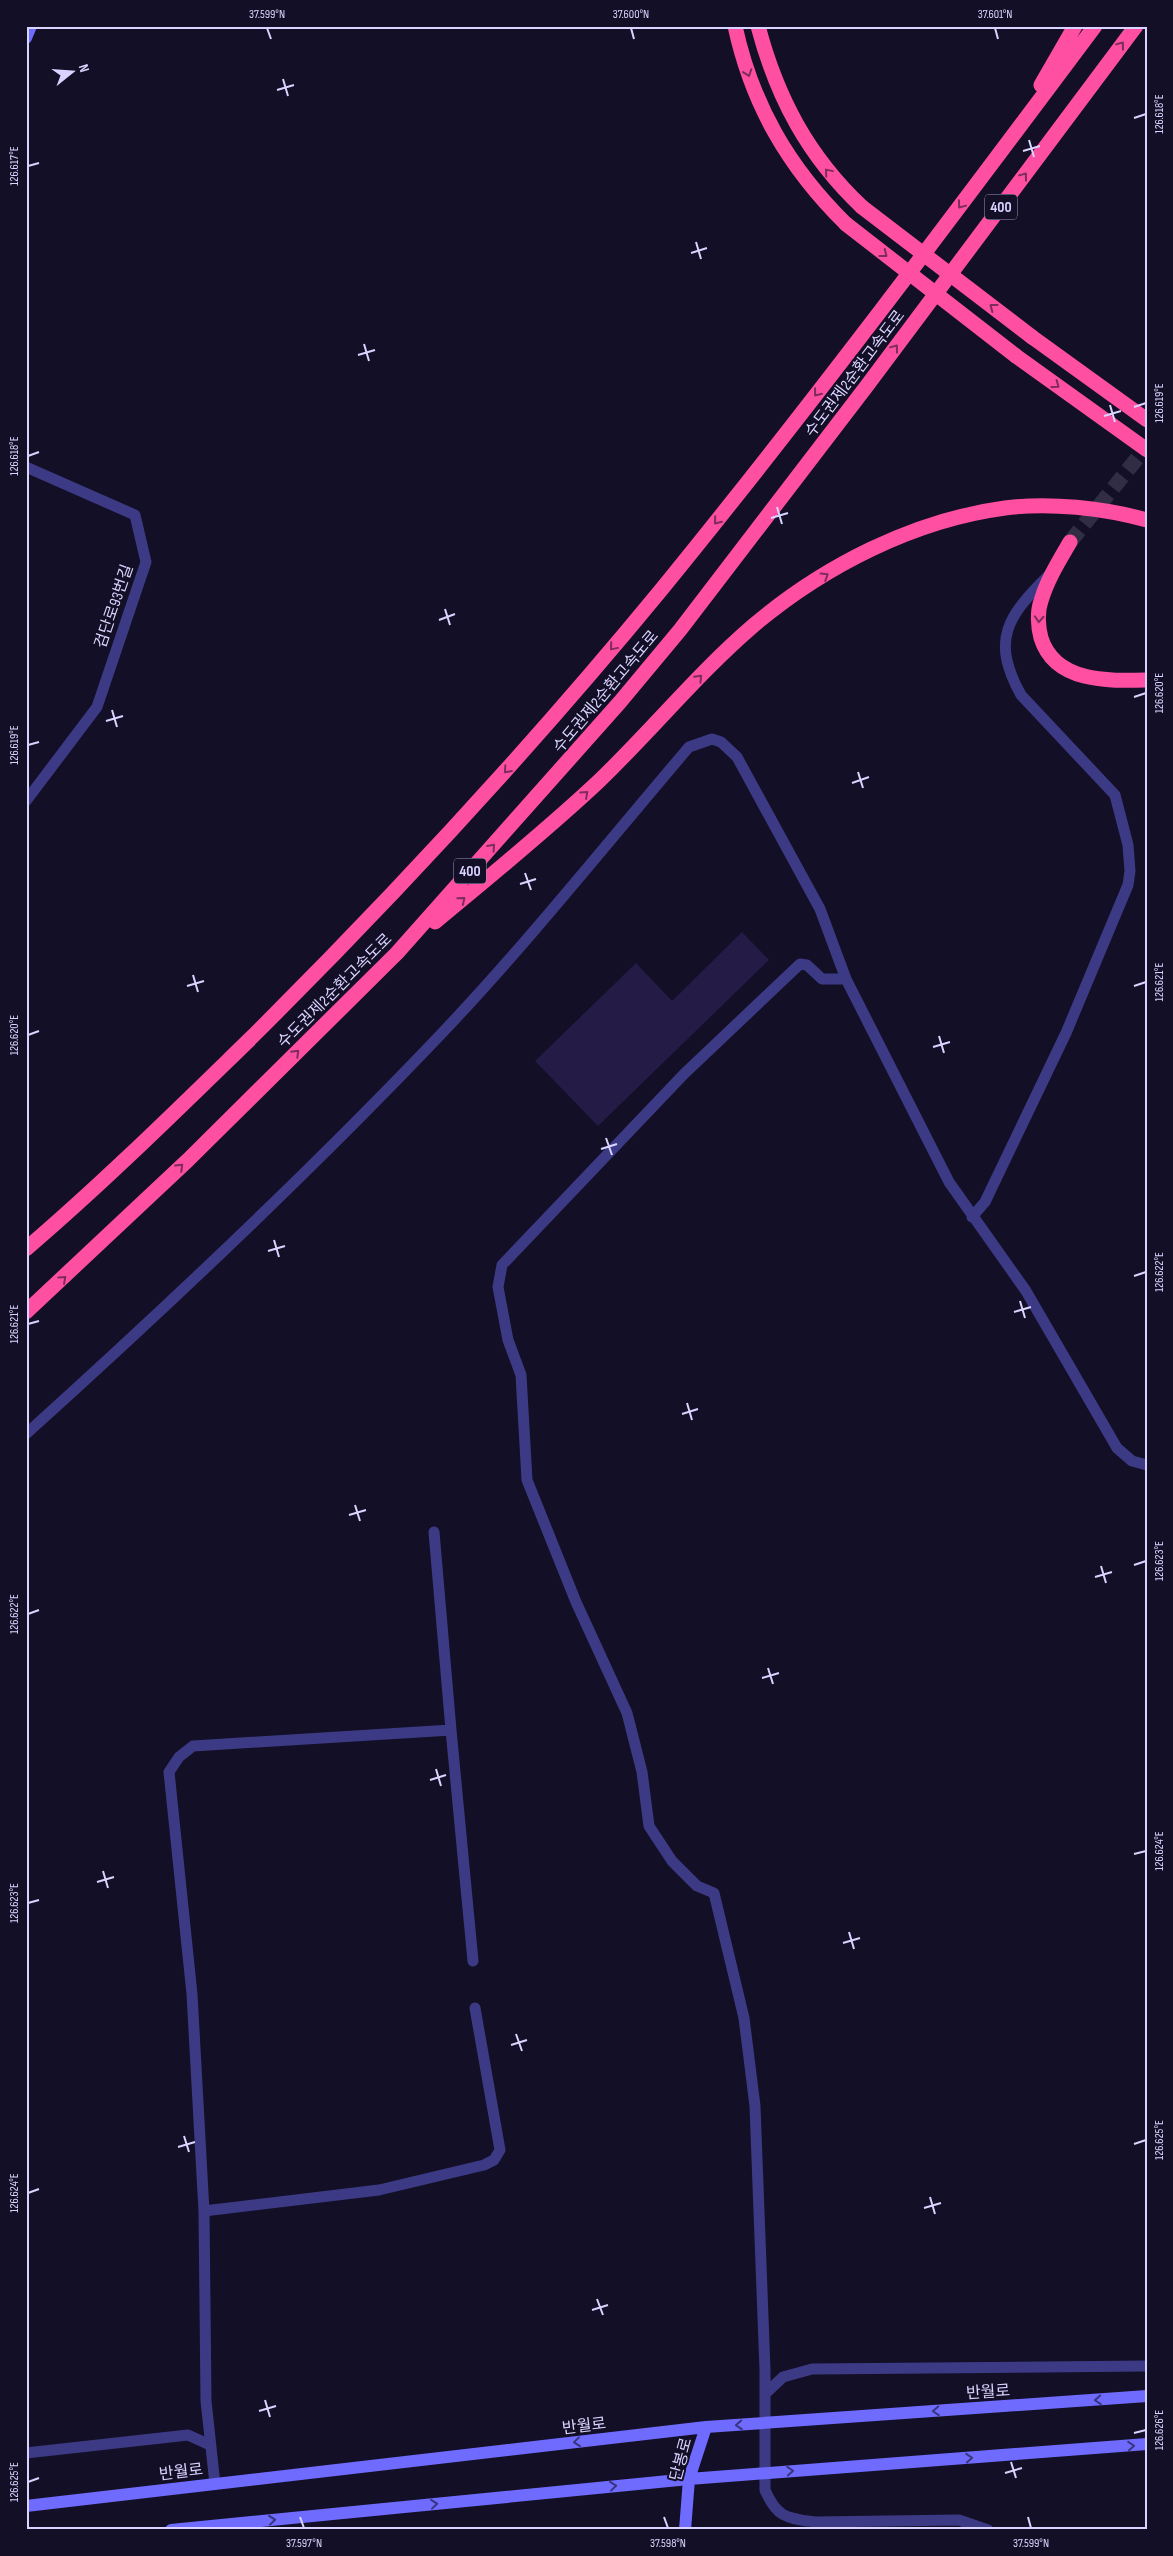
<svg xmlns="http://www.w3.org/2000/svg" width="1173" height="2556" viewBox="0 0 1173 2556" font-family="'Sofia Sans Condensed','Noto Sans KR',sans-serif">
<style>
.building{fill:#241b47}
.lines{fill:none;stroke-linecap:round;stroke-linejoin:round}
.highway-tunnel{stroke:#312d47;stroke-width:15;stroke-dasharray:15 8;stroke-linecap:butt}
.lane{stroke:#3d3a85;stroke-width:11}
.secondary{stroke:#6f6bff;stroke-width:12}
.highway{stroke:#ff4fa3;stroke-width:15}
.highway-bridge{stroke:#ff4fa3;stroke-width:15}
.oneway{stroke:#7d2c5e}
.oneway2{stroke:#38347d}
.ticks{fill:none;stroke:#d9d4ff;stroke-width:2}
.labels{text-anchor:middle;stroke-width:4;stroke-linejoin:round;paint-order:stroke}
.shield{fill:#130f26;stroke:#9e99be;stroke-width:1}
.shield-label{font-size:15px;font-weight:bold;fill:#d9d4ff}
.street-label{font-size:16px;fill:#d9d4ff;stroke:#130f26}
.neatline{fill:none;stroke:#d9d4ff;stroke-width:2}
.ticks-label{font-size:12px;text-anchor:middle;fill:#d9d4ff}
</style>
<rect width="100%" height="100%" fill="#130f26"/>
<path class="building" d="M742 932 769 960 598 1126 535 1061 636 963 672 1001Z"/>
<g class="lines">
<path class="highway-tunnel" d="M1070 542 1147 446"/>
<path class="lane" d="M26 467 135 515 146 562 97 707 26 801
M846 979H822L807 965 800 964 684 1074 502 1265 498 1287 508 1340 521 1375 527 1480 576 1602 627 1713 642 1772 649 1826 672 1861 697 1886 714 1893 744 2018 755 2106 765 2370V2490C777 2518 787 2518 815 2522L959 2520 988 2530
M972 1217 985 1202 1066 1033 1128 885 1130 871 1128 845 1115 795 1021 695C990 639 1008 616 1049 575
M26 1434C170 1304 311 1171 444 1031 530 940 608 842 689 747L712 739 721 742 737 757 820 909 846 979 949 1182 1026 1291 1117 1448 1132 1461 1147 1465
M434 1532 451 1730
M204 2211 379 2190 484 2165 494 2160 500 2150 475 2008
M765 2394 783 2377 812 2369 1147 2366
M26 2453 188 2435 210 2445
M215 2484 206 2401 204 2211 192 1994 169 1772 179 1757 193 1746 451 1730 473 1961"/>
<path class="secondary" d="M26 38 31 26
M26 2506 706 2427 1147 2396
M171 2530 689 2479 1147 2444
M685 2530 689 2479 706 2427"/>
<path class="highway" d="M735 26C752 105 789 168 846 224
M758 26C777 98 808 156 862 207
M1041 85 1075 26
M1032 337 1147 420
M1016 356 1147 450
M1070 542C1059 561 1047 580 1041 601 1037 612 1038 627 1041 638 1055 683 1109 681 1147 680
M435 922C490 876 546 831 599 781 652 730 698 673 754 625 824 566 914 520 1005 508 1050 502 1103 508 1147 520
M26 1249C103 1183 175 1112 247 1042 392 898 531 748 661 590 811 406 953 216 1095 26
M26 1312 188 1160 397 953 620 702 680 630 866 387 1136 26"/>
<path class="highway-bridge" d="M862 207 1032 337
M846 224 1016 356"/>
</g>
<defs><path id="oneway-chevron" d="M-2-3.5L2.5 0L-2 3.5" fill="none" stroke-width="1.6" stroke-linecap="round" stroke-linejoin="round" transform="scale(1.25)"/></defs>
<g class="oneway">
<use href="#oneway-chevron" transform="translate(1121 45) rotate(-53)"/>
<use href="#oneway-chevron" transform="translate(748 73) rotate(71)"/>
<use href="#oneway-chevron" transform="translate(828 172) rotate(-130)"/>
<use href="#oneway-chevron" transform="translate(1024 176) rotate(-53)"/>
<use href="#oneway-chevron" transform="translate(961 205) rotate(127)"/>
<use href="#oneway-chevron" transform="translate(884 254) rotate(38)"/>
<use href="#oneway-chevron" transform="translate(993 307) rotate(-143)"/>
<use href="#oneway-chevron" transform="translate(895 348) rotate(-53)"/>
<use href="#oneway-chevron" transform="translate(1056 385) rotate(36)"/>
<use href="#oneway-chevron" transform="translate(817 393) rotate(128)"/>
<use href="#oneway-chevron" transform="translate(717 521) rotate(129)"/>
<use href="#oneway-chevron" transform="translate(825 576) rotate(-32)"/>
<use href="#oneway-chevron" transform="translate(1039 619) rotate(93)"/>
<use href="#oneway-chevron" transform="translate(613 647) rotate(130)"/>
<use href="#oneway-chevron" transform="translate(699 678) rotate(-46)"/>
<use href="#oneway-chevron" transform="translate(507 770) rotate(131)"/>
<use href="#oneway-chevron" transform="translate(585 794) rotate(-42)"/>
<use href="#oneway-chevron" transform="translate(492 847) rotate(-48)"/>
<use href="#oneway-chevron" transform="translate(462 900) rotate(-39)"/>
<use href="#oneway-chevron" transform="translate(296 1053) rotate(-45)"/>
<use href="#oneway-chevron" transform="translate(180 1167) rotate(-44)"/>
<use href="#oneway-chevron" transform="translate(63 1279) rotate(-42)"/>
</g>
<g class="oneway2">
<use href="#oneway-chevron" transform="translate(1098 2400) rotate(176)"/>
<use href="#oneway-chevron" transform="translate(936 2411) rotate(176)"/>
<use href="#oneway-chevron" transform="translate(739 2425) rotate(176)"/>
<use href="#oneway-chevron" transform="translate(577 2442) rotate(173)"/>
<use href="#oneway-chevron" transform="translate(1131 2446) rotate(-4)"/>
<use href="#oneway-chevron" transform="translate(969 2458) rotate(-4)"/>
<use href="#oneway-chevron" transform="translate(790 2471) rotate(-4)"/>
<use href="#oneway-chevron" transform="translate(613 2486) rotate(-6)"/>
<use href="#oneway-chevron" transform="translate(434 2504) rotate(-6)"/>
<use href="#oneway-chevron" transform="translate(272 2520) rotate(-6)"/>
</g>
<path class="ticks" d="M267 28 271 39M631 28 634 39M995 28 998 39M283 79 288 96M277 90 294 85M1134 118 1146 114M1029 140 1034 157M1023 151 1040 146M28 166 39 163M696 242 701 259M691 253 707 248M364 344 369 361M358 355 375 350M1110 405 1115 422M1134 407 1146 403M1104 416 1121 411M28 456 39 452M777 507 782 524M771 518 788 513M445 609 450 625M439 620 455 614M1134 697 1146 693M112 710 117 727M106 721 123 716M28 745 39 742M858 772 863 788M852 783 869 777M525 873 531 890M520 884 536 879M193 975 198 992M187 986 204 981M1134 986 1146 982M28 1035 39 1031M939 1036 944 1053M933 1047 950 1042M606 1138 612 1155M601 1149 617 1144M274 1240 279 1257M268 1251 285 1246M1134 1276 1146 1272M1020 1301 1025 1318M1014 1312 1031 1307M28 1324 39 1321M687 1403 692 1420M682 1414 698 1409M355 1505 360 1521M349 1515 366 1510M1134 1565 1146 1561M1101 1566 1106 1583M1095 1577 1112 1572M28 1614 39 1610M768 1668 773 1684M762 1678 779 1673M436 1769 441 1786M430 1780 446 1775M1134 1854 1146 1851M103 1871 108 1888M97 1882 114 1877M28 1903 39 1900M849 1932 854 1949M843 1943 860 1938M516 2034 522 2051M511 2045 527 2040M184 2136 189 2152M1134 2144 1146 2140M178 2147 195 2142M28 2193 39 2189M930 2197 935 2214M924 2208 941 2203M597 2299 603 2315M592 2310 608 2305M265 2400 270 2417M259 2411 276 2406M1134 2433 1146 2430M1011 2462 1016 2478M1005 2473 1022 2468M28 2482 39 2478M300 2517 304 2528M664 2517 668 2528M1028 2517 1031 2528"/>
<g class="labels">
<g class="shield">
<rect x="985" y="194.5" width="32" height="25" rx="4"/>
<rect x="454" y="858.5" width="32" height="25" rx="4"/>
</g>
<g class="shield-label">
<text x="1001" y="212">400</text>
<text x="470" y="876">400</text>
</g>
<g class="street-label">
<text transform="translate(854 373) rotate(-53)" y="6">수도권제2순환고속도로</text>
<text transform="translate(113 606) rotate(-71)" y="6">검단로93번길</text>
<text transform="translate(605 691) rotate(-50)" y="6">수도권제2순환고속도로</text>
<text transform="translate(334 990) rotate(-45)" y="6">수도권제2순환고속도로</text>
<text transform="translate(988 2391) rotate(-4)" y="6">반월로</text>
<text transform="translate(584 2425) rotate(-7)" y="6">반월로</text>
<text transform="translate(680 2459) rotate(-75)" y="6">단봉로</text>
<text transform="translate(181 2471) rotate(-7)" y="6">반월로</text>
</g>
</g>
<rect width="1173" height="2556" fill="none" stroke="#130f26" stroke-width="55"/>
<g transform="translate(72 72) rotate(73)" stroke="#130f26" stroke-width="4" paint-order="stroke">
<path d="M0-4L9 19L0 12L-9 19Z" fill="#d9d4ff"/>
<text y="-8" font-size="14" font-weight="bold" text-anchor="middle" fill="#d9d4ff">N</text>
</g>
<rect x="28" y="28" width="1118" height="2500" class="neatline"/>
<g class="ticks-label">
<text x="267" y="18">37.599°N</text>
<text x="631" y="18">37.600°N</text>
<text x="995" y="18">37.601°N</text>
<text transform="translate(1159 114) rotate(-90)" y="4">126.618°E</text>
<text transform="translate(14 166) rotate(-90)" y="4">126.617°E</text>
<text transform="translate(1159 403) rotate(-90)" y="4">126.619°E</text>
<text transform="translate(14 456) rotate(-90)" y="4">126.618°E</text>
<text transform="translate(1159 693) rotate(-90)" y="4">126.620°E</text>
<text transform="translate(14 745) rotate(-90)" y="4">126.619°E</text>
<text transform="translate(1159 982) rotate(-90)" y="4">126.621°E</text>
<text transform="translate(14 1035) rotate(-90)" y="4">126.620°E</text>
<text transform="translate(1159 1272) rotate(-90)" y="4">126.622°E</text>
<text transform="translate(14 1324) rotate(-90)" y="4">126.621°E</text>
<text transform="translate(1159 1561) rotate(-90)" y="4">126.623°E</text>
<text transform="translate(14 1614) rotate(-90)" y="4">126.622°E</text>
<text transform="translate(1159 1851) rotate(-90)" y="4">126.624°E</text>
<text transform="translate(14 1903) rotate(-90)" y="4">126.623°E</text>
<text transform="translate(1159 2140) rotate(-90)" y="4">126.625°E</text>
<text transform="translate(14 2193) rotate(-90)" y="4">126.624°E</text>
<text transform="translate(1159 2430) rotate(-90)" y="4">126.626°E</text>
<text transform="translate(14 2482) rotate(-90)" y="4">126.625°E</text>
<text x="304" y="2547">37.597°N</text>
<text x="668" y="2547">37.598°N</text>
<text x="1031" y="2547">37.599°N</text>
</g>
</svg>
